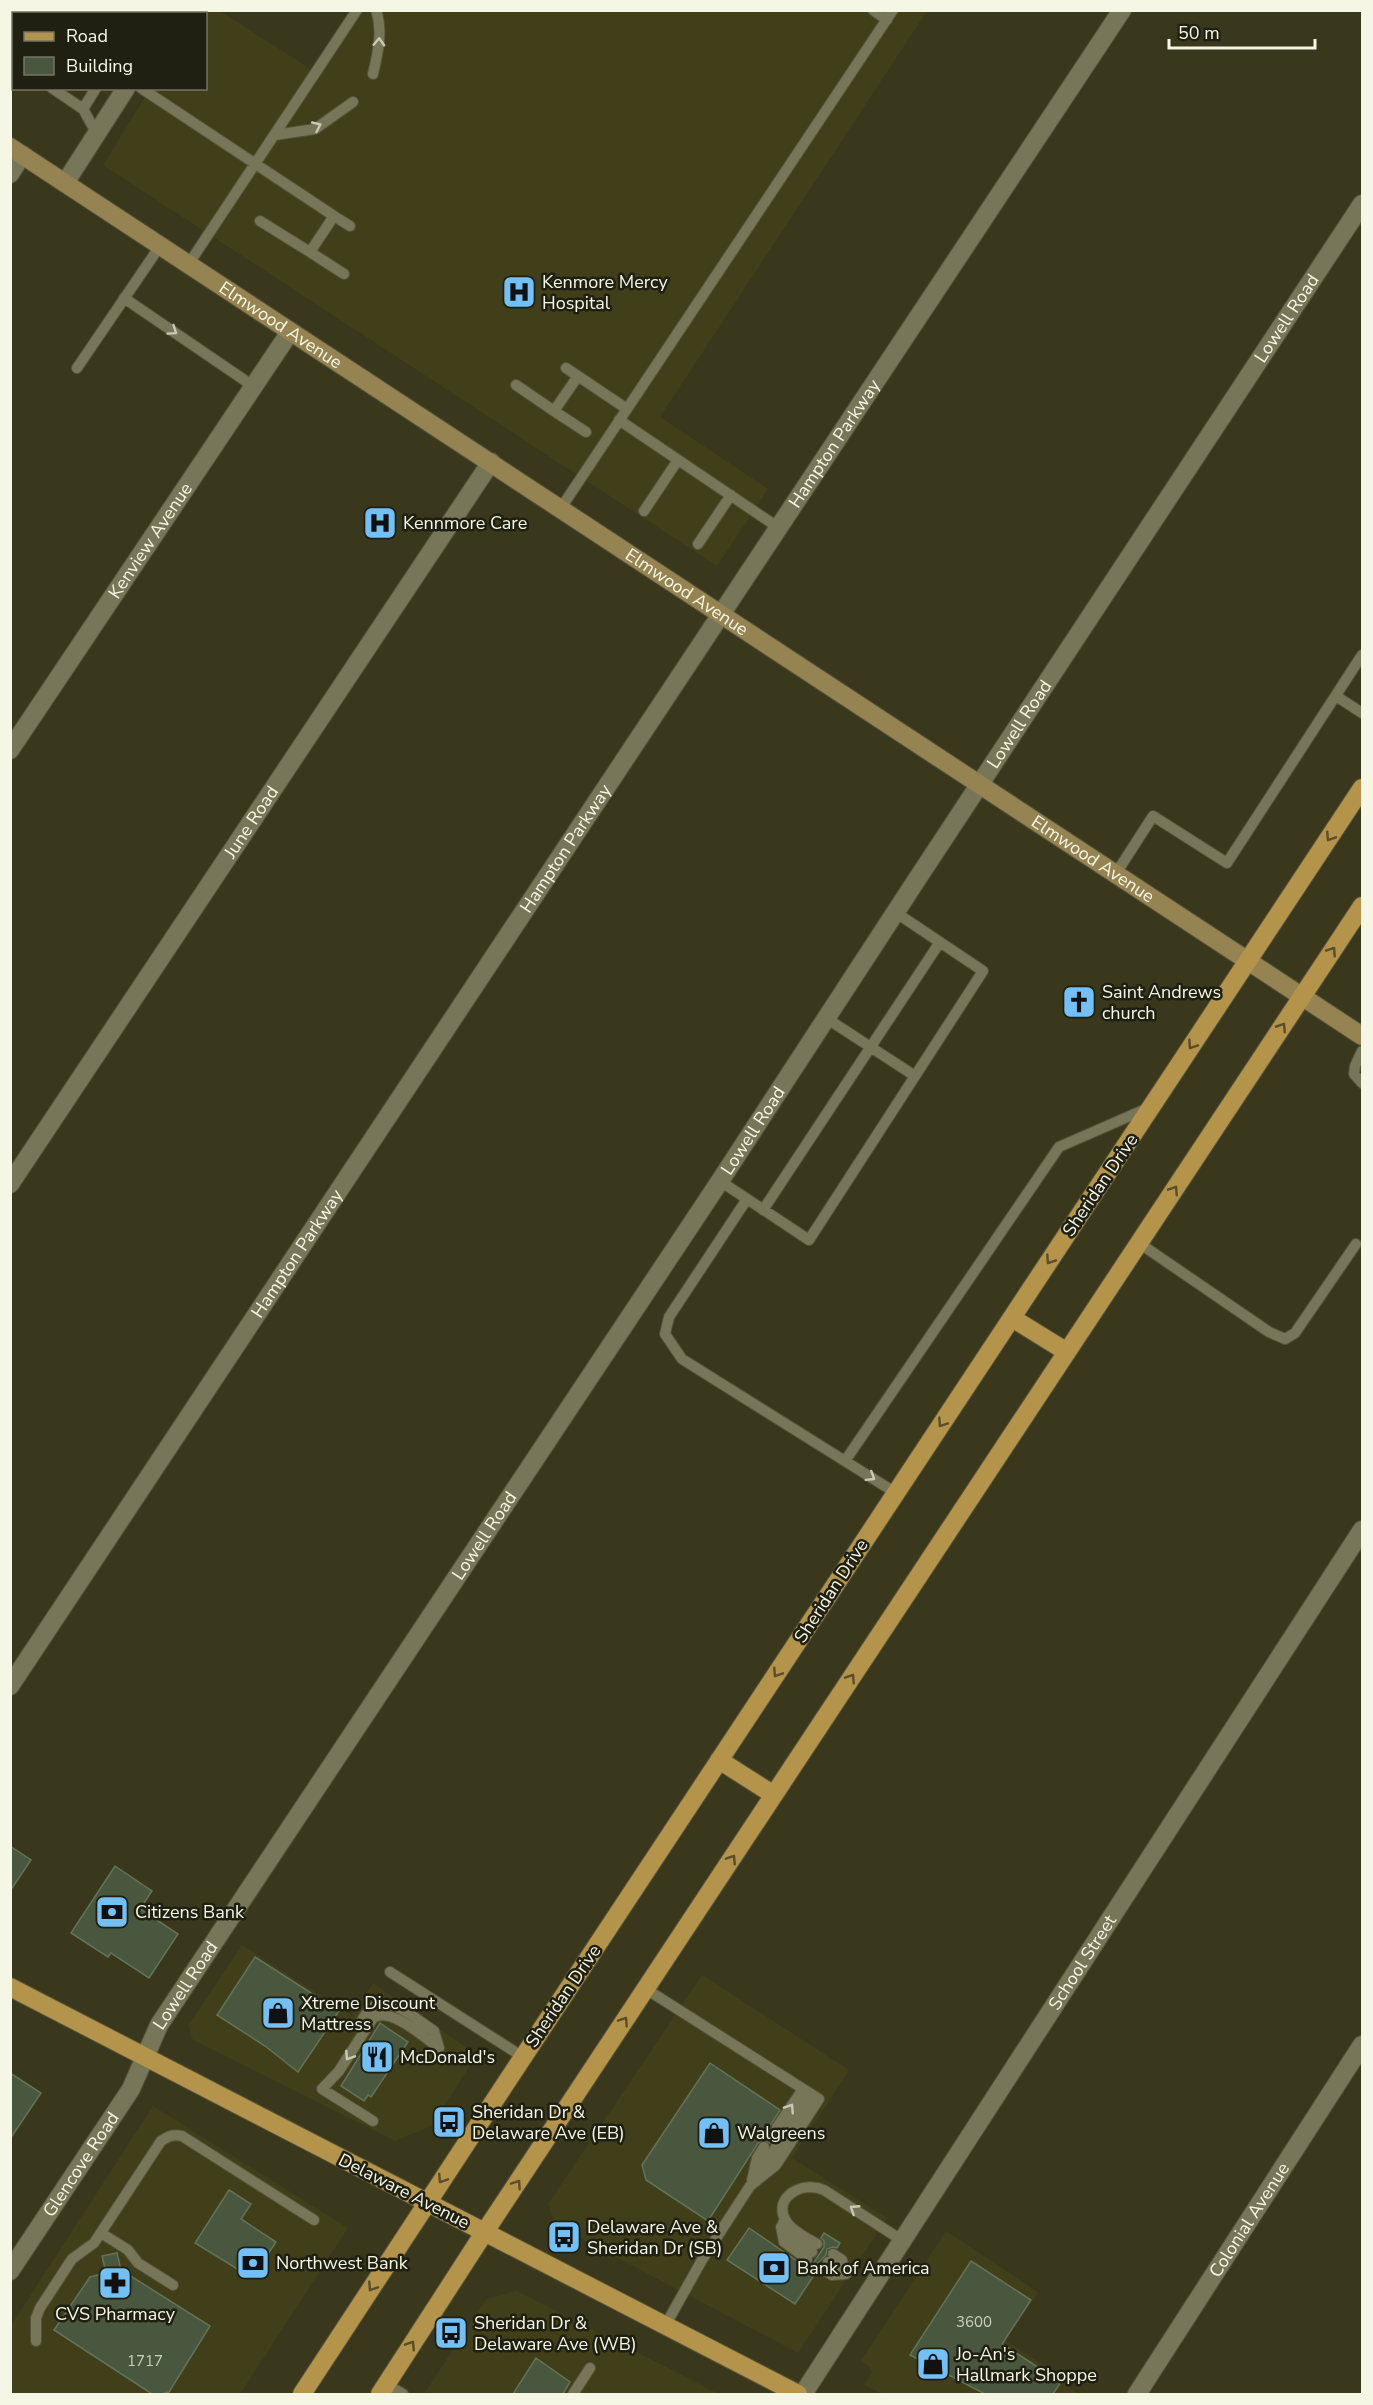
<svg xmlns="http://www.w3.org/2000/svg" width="1373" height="2405" viewBox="0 0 1373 2405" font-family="'Nunito Sans',sans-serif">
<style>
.built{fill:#403f1a}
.building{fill:#48573e;stroke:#637358;stroke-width:1.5}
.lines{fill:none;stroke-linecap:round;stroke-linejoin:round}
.lane-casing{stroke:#54533a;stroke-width:12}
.street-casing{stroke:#54533a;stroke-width:20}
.secondary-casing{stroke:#54533a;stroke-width:20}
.primary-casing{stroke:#54533a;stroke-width:20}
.lane{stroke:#777658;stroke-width:10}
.street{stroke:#777658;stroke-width:18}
.secondary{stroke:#958452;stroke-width:18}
.primary{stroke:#b4934b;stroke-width:18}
.oneway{stroke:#cac9b4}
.oneway2{stroke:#5b4d29}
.labels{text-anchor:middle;stroke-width:5;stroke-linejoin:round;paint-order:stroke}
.number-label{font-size:15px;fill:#cacebb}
.poi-label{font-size:18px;fill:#f6f6e5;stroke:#1f1f12;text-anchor:start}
.street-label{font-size:18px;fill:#f6f6e5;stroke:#1f1f12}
</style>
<rect width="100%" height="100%" fill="#3a381c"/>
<path class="built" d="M199 11H220L312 70 351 11H927L660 417 768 489 717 566 103 165 150 89 206 88V14L197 13Z
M242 1945 351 2015 373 1983 477 2055 431 2126 395 2141 193 2040 188 2026Z
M702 1975 849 2070 792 2158 887 2218 798 2353 557 2226 548 2204Z
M153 2106 348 2228 240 2394H11L10 2327Z
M946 2231 1038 2292 1006 2341 1071 2383 1069 2388 1080 2394H883L864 2385 872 2373 870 2367 861 2361Z
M517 2291 719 2394H424L486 2299Z"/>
<path class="building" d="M10 1846 31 1860 10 1891Z
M115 1866 152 1891 140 1909 178 1934 149 1978 111 1953 108 1957 71 1933Z
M255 1957 339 2011 298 2072 265 2046 217 2015Z
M380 2023 408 2042 371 2097 368 2095 364 2101 341 2086Z
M710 2063 780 2110 770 2126 771 2131 776 2134 770 2143 764 2140 758 2143 708 2221 646 2180 642 2165Z
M10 2073 41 2093 10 2139Z
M229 2190 251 2204 241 2219 276 2242 252 2278 195 2243Z
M749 2228 803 2265 816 2272 795 2304 727 2260Z
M824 2233 840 2243 837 2248 833 2247 827 2249 826 2255 816 2265V2272L808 2266 813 2264 824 2247V2241L821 2238Z
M117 2253 121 2270 210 2326 169 2392 161 2394H152L54 2330 90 2277 106 2273 102 2256Z
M971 2261 1031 2300 1002 2344 1061 2382 1053 2394H985L910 2355Z
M536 2358 570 2382 563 2394H513Z"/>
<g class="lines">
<defs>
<path id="lane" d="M153 10 158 14
M873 10 887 20
M10 62 14 64
M373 74C378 53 383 31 376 10
M52 88 83 109 97 134
M141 88 334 216 310 252 260 221
M83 109 96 88
M275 135 315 129 353 102
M334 216 350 226
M310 252 344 274
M188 265 357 10
M124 298 253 386
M77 368 160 246
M566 368 627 409
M578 376 554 411 586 432
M516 385 554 411
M619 420 779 528
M561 508 893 10
M644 511 678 460
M698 544 731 495
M1336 696 1362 713
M1115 875 1153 816 1227 863 1362 655
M826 1018 915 1076
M1362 1051 1355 1066 1354 1074 1362 1083
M720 1181 809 1240 983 971 895 912
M747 1199 669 1317 665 1334 682 1359 896 1493
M763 1210 940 942
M1139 1243 1269 1332 1285 1339 1295 1333 1356 1244
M845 1461 1059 1147 1148 1108
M390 1972 523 2057
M646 1989 819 2099 776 2165 750 2186 702 2260 665 2326
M359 2025C362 2020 366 2013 370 2009 390 1993 418 2021 434 2031L439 2048
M373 2121 322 2089 339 2071 373 2018C390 2006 424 2037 439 2048
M777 2127 803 2089
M757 2176 811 2094
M752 2180 757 2158 764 2147
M783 2223 790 2237 812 2252
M781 2227 784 2242 807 2259
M101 2233 128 2250 138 2263 173 2285
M817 2244C807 2238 792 2231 786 2221 772 2198 802 2180 824 2190L903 2241
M833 2254 842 2260 846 2274
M828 2262 846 2274
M823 2269 832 2275 846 2274
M36 2341V2318L40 2308 72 2259 94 2243 161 2141C169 2136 173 2134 182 2136L314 2220
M386 2384 403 2394
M573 2394 590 2368"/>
<g id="street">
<path d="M174 14 176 10"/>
<path d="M10 174 22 155"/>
<path d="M65 183 126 88"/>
<path id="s1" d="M10 750 290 332"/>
<path id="s2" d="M10 1184 491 462"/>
<path id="s3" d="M10 1686 1122 10"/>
<path id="s4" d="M10 2271 131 2089 159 2025 720 1181 908 893 1362 204"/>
<path id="s5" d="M803 2394 1362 1530"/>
<path id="s6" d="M1137 2394 1362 2045"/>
</g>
<g id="secondary">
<path id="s7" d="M10 147 1362 1036"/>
</g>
<path id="primary" d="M1012 1318 1067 1352
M719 1760 774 1795
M10 1987 798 2394
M302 2394 502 2089 1362 788
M380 2394 484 2233 1362 906"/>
</defs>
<use href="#lane" class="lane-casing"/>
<use href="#street" class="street-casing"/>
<use href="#secondary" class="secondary-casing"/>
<use href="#primary" class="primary-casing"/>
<use href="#lane" class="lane"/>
<use href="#street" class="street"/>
<use href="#secondary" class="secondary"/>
<use href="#primary" class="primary"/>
</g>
<defs><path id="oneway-chevron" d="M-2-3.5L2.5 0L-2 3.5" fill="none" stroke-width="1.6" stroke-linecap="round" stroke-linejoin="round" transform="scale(1.5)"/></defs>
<g class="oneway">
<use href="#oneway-chevron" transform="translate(379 42) rotate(-88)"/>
<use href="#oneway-chevron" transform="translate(317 126) rotate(-25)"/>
<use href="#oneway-chevron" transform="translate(173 331) rotate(34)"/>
<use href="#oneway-chevron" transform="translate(871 1477) rotate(32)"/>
<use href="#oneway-chevron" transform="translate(349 2056) rotate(123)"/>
<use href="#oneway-chevron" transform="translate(790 2108) rotate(-57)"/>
<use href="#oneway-chevron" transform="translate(854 2209) rotate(-147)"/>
</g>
<g class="oneway2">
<use href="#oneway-chevron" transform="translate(1330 837) rotate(123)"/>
<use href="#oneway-chevron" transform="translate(1332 951) rotate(-56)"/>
<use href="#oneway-chevron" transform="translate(1282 1027) rotate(-57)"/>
<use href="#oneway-chevron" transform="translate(1192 1045) rotate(124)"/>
<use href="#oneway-chevron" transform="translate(1174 1190) rotate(-57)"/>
<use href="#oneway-chevron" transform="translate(1050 1260) rotate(124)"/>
<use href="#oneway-chevron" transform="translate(942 1423) rotate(124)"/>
<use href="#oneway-chevron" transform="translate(777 1673) rotate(123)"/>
<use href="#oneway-chevron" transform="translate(851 1678) rotate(-57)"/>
<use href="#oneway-chevron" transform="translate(732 1859) rotate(-57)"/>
<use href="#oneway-chevron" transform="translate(624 2021) rotate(-56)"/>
<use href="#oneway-chevron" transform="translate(442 2179) rotate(123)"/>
<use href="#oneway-chevron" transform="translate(517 2184) rotate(-56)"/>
<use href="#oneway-chevron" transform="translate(372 2287) rotate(123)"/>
<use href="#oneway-chevron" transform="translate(411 2345) rotate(-57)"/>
</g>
<defs>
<symbol id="hospital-square" viewBox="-11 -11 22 22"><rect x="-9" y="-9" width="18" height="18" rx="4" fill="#73c0f6" stroke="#1f1f12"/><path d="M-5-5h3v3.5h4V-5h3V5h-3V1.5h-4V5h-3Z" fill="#111"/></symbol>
<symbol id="church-square" viewBox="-11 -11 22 22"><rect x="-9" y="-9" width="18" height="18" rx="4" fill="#73c0f6" stroke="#1f1f12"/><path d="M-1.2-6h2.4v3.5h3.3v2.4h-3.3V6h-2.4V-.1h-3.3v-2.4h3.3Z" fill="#111"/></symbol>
<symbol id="bank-square" viewBox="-11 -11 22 22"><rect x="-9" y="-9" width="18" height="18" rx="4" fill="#73c0f6" stroke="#1f1f12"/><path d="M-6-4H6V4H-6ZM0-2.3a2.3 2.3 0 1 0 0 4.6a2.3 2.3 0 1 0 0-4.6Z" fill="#111"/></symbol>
<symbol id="shop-square" viewBox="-11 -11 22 22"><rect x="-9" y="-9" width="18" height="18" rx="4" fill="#73c0f6" stroke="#1f1f12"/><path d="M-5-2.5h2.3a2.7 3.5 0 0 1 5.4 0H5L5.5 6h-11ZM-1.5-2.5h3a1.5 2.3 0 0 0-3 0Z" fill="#111"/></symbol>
<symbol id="restaurant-square" viewBox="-11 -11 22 22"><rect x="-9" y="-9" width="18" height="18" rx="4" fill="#73c0f6" stroke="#1f1f12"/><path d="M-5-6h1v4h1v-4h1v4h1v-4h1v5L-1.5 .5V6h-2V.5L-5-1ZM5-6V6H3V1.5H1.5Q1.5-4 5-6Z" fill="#111"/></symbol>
<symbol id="bus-square" viewBox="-11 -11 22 22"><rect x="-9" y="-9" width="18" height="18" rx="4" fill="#73c0f6" stroke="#1f1f12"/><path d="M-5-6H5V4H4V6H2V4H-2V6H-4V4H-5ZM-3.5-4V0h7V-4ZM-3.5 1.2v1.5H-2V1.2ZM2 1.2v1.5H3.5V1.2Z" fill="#111"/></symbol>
<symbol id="pharmacy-square" viewBox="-11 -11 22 22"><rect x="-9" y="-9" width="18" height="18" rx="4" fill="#73c0f6" stroke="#1f1f12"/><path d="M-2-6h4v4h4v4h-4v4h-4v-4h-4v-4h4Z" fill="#111"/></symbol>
</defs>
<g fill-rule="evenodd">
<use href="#hospital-square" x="500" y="273" width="38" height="38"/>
<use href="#hospital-square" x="361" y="504" width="38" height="38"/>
<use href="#church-square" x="1060" y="983" width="38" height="38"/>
<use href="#bank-square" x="93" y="1893" width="38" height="38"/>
<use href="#shop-square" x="259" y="1994" width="38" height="38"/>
<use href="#restaurant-square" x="358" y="2038" width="38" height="38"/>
<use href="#bus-square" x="430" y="2103" width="38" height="38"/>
<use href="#shop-square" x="695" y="2114" width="38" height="38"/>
<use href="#bus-square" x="545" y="2218" width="38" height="38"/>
<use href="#bank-square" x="234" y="2244" width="38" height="38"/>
<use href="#bank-square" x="755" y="2249" width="38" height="38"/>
<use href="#pharmacy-square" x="96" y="2264" width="38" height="38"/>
<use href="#bus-square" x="432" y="2314" width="38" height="38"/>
<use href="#shop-square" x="914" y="2345" width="38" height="38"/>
</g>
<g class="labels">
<g class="number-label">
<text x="974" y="2327">3600</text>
<text x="145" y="2366">1717</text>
</g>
<g class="poi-label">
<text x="542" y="288">Kenmore Mercy<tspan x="542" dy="21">Hospital</tspan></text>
<text x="403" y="529">Kennmore Care</text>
<text x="1102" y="998">Saint Andrews<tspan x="1102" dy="21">church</tspan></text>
<text x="135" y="1918">Citizens Bank</text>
<text x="301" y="2009">Xtreme Discount<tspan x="301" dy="21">Mattress</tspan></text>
<text x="400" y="2063">McDonald's</text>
<text x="472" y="2118">Sheridan Dr &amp;<tspan x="472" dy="21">Delaware Ave (EB)</tspan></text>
<text x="737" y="2139">Walgreens</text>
<text x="587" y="2233">Delaware Ave &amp;<tspan x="587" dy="21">Sheridan Dr (SB)</tspan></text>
<text x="276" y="2269">Northwest Bank</text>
<text x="797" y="2274">Bank of America</text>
<text x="115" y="2320" text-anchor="middle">CVS Pharmacy</text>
<text x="474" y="2329">Sheridan Dr &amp;<tspan x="474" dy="21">Delaware Ave (WB)</tspan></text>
<text x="956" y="2360">Jo-An's<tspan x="956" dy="21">Hallmark Shoppe</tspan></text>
</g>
<g class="street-label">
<text dy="6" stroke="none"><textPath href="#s4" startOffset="2334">Lowell Road</textPath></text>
<text dy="6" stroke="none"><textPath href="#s7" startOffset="324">Elmwood Avenue</textPath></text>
<text dy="6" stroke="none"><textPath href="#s3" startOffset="1491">Hampton Parkway</textPath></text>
<text dy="6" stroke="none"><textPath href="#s1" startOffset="252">Kenview Avenue</textPath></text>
<text dy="6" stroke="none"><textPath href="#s7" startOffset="810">Elmwood Avenue</textPath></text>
<text dy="6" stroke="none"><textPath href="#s4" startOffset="1848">Lowell Road</textPath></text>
<text dy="6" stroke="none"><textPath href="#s2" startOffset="435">June Road</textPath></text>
<text dy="6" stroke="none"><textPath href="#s3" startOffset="1005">Hampton Parkway</textPath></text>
<text dy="6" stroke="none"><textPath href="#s7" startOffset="1296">Elmwood Avenue</textPath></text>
<text dy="6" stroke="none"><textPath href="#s4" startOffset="1362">Lowell Road</textPath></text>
<text transform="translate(1100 1185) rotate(-56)" y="6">Sheridan Drive</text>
<text dy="6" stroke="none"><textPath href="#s3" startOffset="519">Hampton Parkway</textPath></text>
<text dy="6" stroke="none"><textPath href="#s4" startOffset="876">Lowell Road</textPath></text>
<text transform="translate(831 1591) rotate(-57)" y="6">Sheridan Drive</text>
<text dy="6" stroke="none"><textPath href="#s5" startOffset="514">School Street</textPath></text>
<text dy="6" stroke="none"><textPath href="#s4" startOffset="336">Lowell Road</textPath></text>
<text transform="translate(563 1996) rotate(-56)" y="6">Sheridan Drive</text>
<text dy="6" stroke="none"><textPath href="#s4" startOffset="128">Glencove Road</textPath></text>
<text transform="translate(404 2191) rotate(27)" y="6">Delaware Avenue</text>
<text dy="6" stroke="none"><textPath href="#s6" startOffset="207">Colonial Avenue</textPath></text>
</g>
</g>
<rect width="1373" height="2405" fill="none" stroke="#f6f6e5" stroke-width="24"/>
<rect x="12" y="12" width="195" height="78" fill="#1f1f12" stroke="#757566" stroke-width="1.5"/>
<rect x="24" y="32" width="30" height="9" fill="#b4934b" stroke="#757566" stroke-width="1.5"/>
<text x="66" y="42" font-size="18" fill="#f6f6e5">Road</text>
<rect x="24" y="57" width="30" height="18" fill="#48573e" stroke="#757566" stroke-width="1.5"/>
<text x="66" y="72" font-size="18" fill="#f6f6e5">Building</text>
<path d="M1169 39v9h146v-9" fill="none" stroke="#f6f6e5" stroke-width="3"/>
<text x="1178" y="39" font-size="18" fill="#f6f6e5" stroke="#1f1f12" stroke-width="4.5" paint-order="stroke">50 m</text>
</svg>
